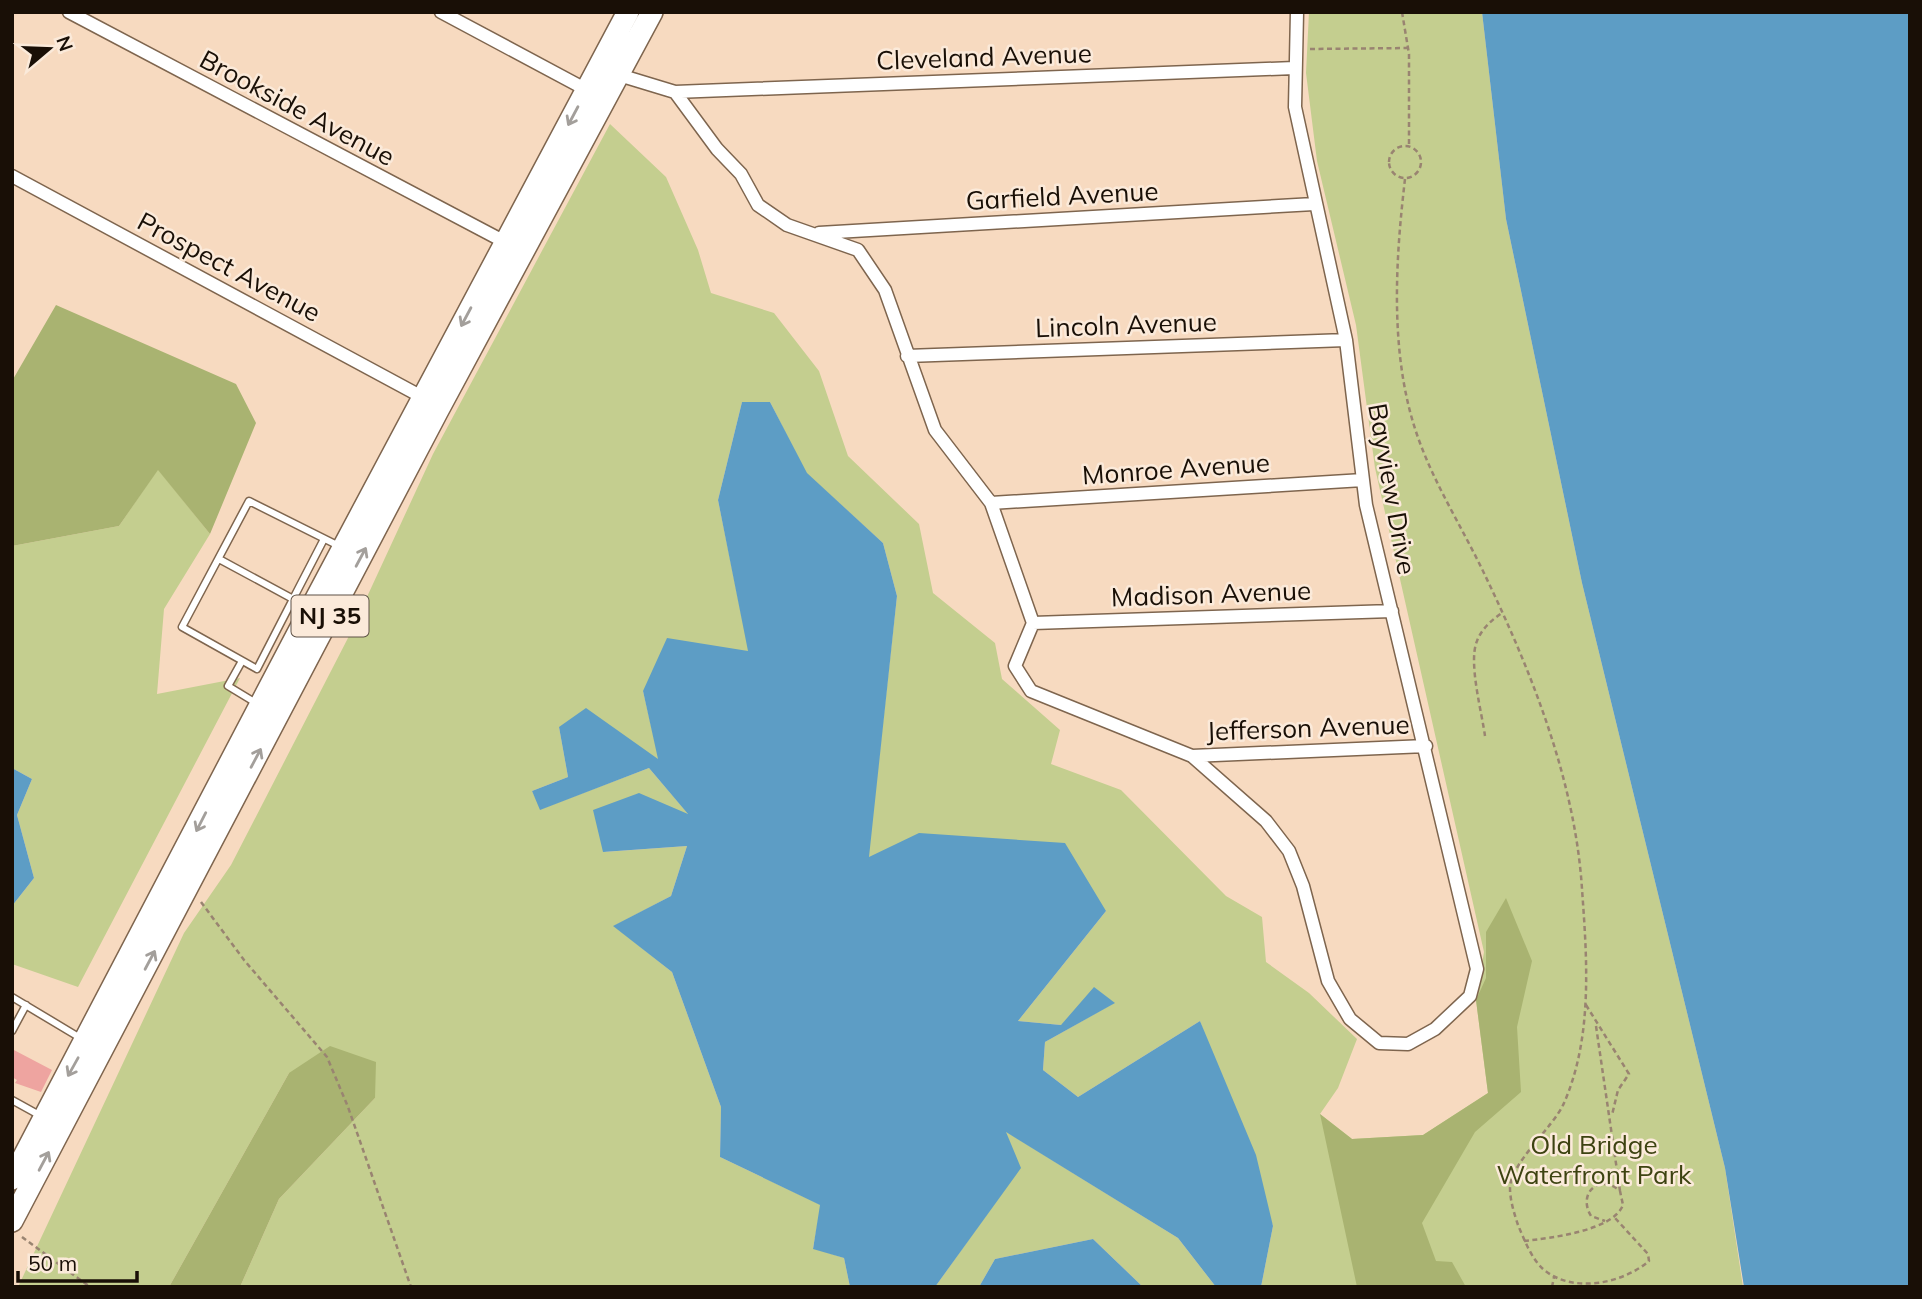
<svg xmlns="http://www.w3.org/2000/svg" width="1922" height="1299" viewBox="0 0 1922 1299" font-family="Mulish,sans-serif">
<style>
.green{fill:#c4ce8f}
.forest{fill:#a9b371}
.water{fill:#5d9dc5}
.building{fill:#eea4a0}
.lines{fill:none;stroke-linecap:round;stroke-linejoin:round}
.service-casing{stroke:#7e654e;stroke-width:9}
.minor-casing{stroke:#7e654e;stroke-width:15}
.trunk-casing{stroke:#7e654e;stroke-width:24}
.path{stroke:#998471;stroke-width:2.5;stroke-dasharray:5 3.5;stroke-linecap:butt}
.service{stroke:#fff;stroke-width:6}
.minor{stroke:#fff;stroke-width:12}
.trunk{stroke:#fff;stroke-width:21}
.oneway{stroke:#a39f9b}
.labels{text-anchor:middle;stroke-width:5;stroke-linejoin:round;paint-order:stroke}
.shield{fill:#fbeada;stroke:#5d5146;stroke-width:2}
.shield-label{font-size:24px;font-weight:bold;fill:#190f06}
.street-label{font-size:26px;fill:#190f06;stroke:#fbeada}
.park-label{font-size:26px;fill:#3d4311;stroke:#fbeada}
</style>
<rect width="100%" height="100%" fill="#f7dac0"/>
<path class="green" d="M1309 12H1482L1506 219 1582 583 1725 1168 1743 1287H1261L1273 1226 1200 1021 1078 1097 1043 1070 1045 1042 1114 1003 1061 1025 1018 1021 1106 911 868 857 897 596 883 543 806 473 770 402H742L718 500 749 652 643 691 659 760 559 727 568 777 532 791 541 809 649 768 690 816 604 852 687 846 671 896 614 926 672 972 721 1107 720 1157 821 1205 813 1248 844 1258 850 1287H240L279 1199 375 1098 289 1073 169 1287H18L184 933 231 865 348 638 433 454 610 124 666 177 698 250 711 293 774 313 819 371 848 456 919 524 933 593 995 643 1002 679 1060 730 1051 764 1121 790 1226 896 1262 917 1266 962 1309 993 1357 1039 1338 1088 1320 1114 1352 1139 1423 1135 1488 1093 1476 1000 1484 952 1375 468 1356 325 1317 161 1306 73Z
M158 469 210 534 164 609 157 694 240 678 78 987 12 964V906L34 878 17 815 32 779 12 768V546L119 526Z
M1005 1131 1178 1238 1216 1287H1143L1093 1239 995 1259 979 1287H935L1020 1168Z"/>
<path class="forest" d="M56 305 236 384 256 423 210 534 158 470 119 526 12 546V381Z
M1506 898 1532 961 1517 1027 1521 1092 1475 1132 1422 1223 1436 1261 1452 1262 1466 1287H1357L1320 1114 1352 1139 1423 1135 1488 1093 1476 1000 1486 978V932Z
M330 1046 376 1062 375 1098 279 1199 240 1287H169L289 1073Z"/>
<path class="water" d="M1482 12H1910V1287H1744L1725 1168 1582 583 1506 219Z
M742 402H770L807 473 883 543 897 596 869 857 919 833 1065 843 1106 911 1018 1021 1061 1025 1094 987 1115 1003 1045 1042 1043 1070 1078 1097 1200 1021 1256 1155 1273 1226 1261 1287H1216L1178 1238 1006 1132 1021 1168 935 1287H850L844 1258 813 1249 820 1205 720 1157 721 1107 672 972 613 926 671 896 687 846 603 852 593 810 639 793 688 814 649 768 540 810 532 791 568 777 559 727 586 708 658 759 643 691 667 638 748 651 718 500Z
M12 768 32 779 17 815 34 878 12 906Z
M1093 1239 1143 1287H979L995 1259Z"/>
<path class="building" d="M12 1049 52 1070 41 1092 15 1083 17 1080 12 1077Z"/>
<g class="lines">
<defs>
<path id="service" d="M219 559 293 599 257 669 182 627 249 501 341 547
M308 608 293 599 324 539
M242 661 228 686 256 703
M12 997 82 1039
M12 1031 26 1005
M12 1100 41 1116"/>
<path id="minor" d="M69 12 505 242
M441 12 587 90
M619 75 675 92 717 149 741 174 758 205 787 225 858 250 885 290 935 430 991 503 1033 623 1015 666 1031 691 1192 756 1266 821 1289 851 1303 886 1328 981 1350 1019 1379 1043 1408 1044 1435 1029 1470 996 1477 969 1366 505 1346 340 1295 107 1297 12
M675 92 1294 68
M12 176 424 398
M819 233 1314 204
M907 356 1346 340
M991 503 1363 480
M1033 623 1392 611
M1192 756 1426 746"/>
<path id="trunk" d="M12 1179 310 610 628 12
M12 1221 437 412 652 12"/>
</defs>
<use href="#service" class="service-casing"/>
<use href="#minor" class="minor-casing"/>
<use href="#trunk" class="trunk-casing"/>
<path class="path" d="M1402 12 1409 54V147
M1310 49 1408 48
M1389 162a16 16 0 1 1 32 0a16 16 0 1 1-32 0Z
M1405 179C1395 264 1389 361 1420 443 1436 486 1462 528 1482 569 1530 668 1575 779 1582 889 1587 959 1593 1037 1564 1103 1553 1128 1511 1162 1510 1188 1510 1200 1514 1213 1518 1225 1524 1239 1531 1258 1543 1269 1572 1294 1622 1284 1649 1261L1648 1254 1615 1218
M1485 736C1482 713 1468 662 1477 641 1482 628 1492 620 1503 612
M201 902 244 960 327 1057 348 1107 411 1287
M1586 1005 1629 1074 1618 1090 1612 1115
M1596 1026 1620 1191
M22 1237 90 1287
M1524 1241C1550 1238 1613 1231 1623 1205L1620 1191C1600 1173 1577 1193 1591 1216L1605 1221
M1552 1287 1554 1277"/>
<use href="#service" class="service"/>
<use href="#minor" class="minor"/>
<use href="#trunk" class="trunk"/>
</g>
<defs><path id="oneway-shaft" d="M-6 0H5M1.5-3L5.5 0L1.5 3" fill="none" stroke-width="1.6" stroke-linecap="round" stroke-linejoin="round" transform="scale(1.75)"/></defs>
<g class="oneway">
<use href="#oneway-shaft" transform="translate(573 116) rotate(118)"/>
<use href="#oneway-shaft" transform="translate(466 317) rotate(118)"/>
<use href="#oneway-shaft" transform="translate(361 557) rotate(-62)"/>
<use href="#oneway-shaft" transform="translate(256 758) rotate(-62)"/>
<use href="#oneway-shaft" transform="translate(201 822) rotate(117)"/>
<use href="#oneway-shaft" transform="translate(150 960) rotate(-62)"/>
<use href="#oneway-shaft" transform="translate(73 1067) rotate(119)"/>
<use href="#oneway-shaft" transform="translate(44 1161) rotate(-62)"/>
</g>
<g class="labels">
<rect class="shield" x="291.5" y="595.5" width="77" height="41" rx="5"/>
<g class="shield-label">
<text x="330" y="624">NJ 35</text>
</g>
<g class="street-label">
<text transform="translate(984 57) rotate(-2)" y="9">Cleveland Avenue</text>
<text transform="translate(297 108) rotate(28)" y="9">Brookside Avenue</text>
<text transform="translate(1062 196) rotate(-3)" y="9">Garfield Avenue</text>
<text transform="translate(229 267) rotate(28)" y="9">Prospect Avenue</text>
<text transform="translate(1126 325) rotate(-2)" y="9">Lincoln Avenue</text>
<text transform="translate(1176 469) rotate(-4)" y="9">Monroe Avenue</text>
<text transform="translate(1392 489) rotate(80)" y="9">Bayview Drive</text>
<text transform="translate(1211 594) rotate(-2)" y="9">Madison Avenue</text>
<text transform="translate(1308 728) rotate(-2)" y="9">Jefferson Avenue</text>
</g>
<g class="park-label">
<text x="1594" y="1154">Old Bridge<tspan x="1594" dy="30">Waterfront Park</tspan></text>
</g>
</g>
<rect width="1922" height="1299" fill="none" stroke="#190f06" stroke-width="28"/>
<g transform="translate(49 49) rotate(71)" stroke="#fbeada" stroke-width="5" paint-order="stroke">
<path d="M0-5L12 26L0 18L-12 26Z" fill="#190f06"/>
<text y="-10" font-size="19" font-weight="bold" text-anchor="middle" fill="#190f06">N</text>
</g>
<path d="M18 1271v10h119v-10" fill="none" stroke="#190f06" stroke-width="3.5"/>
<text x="28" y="1271" font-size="21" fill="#190f06" stroke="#fbeada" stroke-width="5" paint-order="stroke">50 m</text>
</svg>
